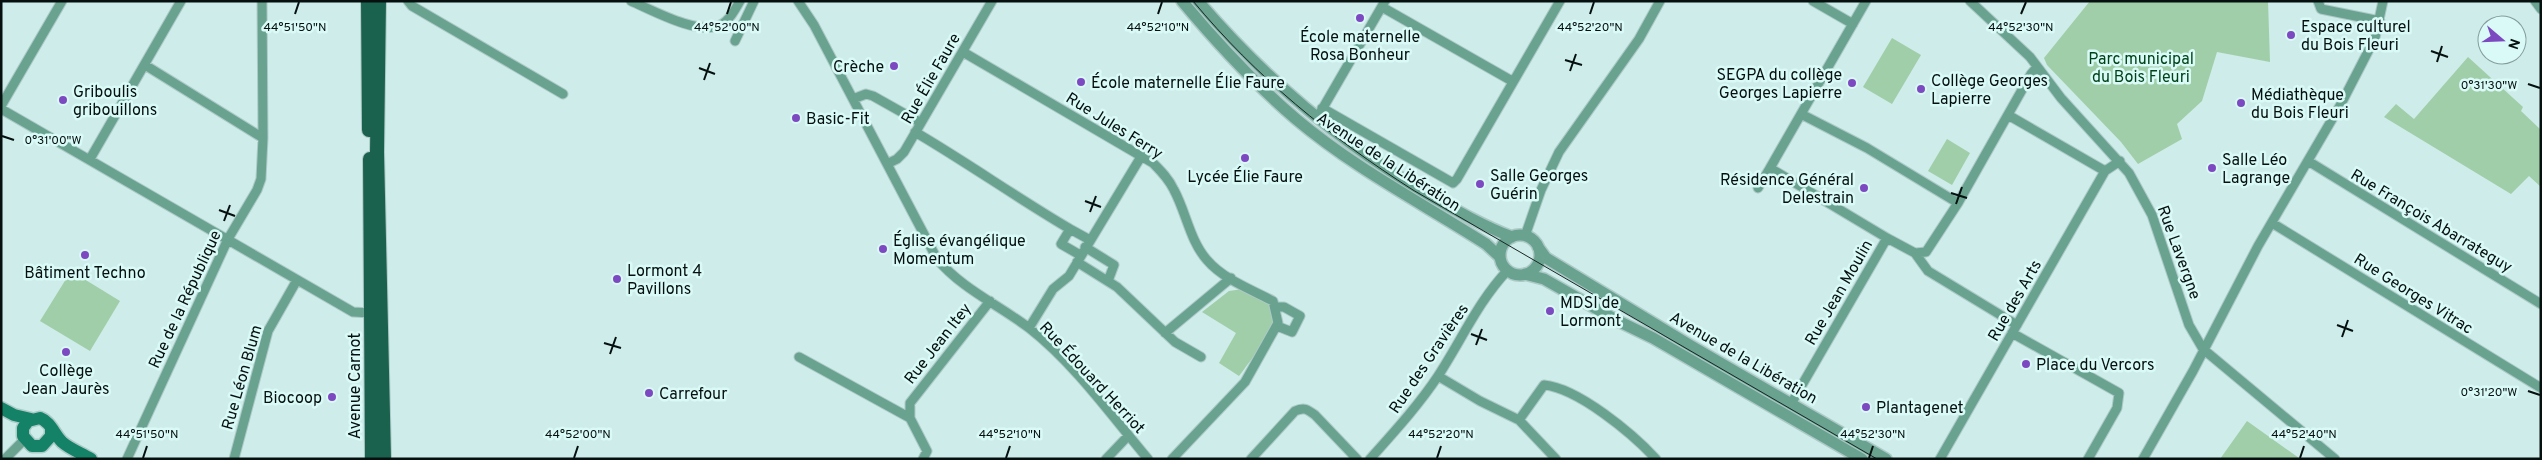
<svg xmlns="http://www.w3.org/2000/svg" width="2542" height="460" viewBox="0 0 2542 460" font-family="Overpass,sans-serif">
<style>
.green{fill:#a0cea8}
.lines{fill:none;stroke-linecap:round;stroke-linejoin:round}
.minor-casing{stroke:#adc9c7;stroke-width:11}
.tertiary-casing{stroke:#adc9c7;stroke-width:14}
.secondary-casing{stroke:#adc9c7;stroke-width:15}
.primary-casing{stroke:#adc9c7;stroke-width:16}
.minor{stroke:#69a38f;stroke-width:9}
.tertiary{stroke:#69a38f;stroke-width:11}
.secondary{stroke:#138267;stroke-width:12}
.primary{stroke:#1b624e;stroke-width:14}
.tram{stroke:#192625;stroke-width:1}
.ticks{fill:none;stroke:#05100f;stroke-width:2}
.poi-dot{fill:#7c49c1;stroke:#dafaf8;stroke-width:2}
.labels{text-anchor:middle;stroke-width:5;stroke-linejoin:round;paint-order:stroke}
.poi-label{font-size:16px;fill:#05100f;stroke:#dafaf8;text-anchor:start}
.park-label{font-size:16px;fill:#004318;stroke:#dafaf8}
.street-label{font-size:16px;fill:#05100f;stroke:#dafaf8}
.ticks-label{font-size:12px;text-anchor:middle;fill:#05100f;stroke:#dafaf8;stroke-width:5;stroke-linejoin:round;paint-order:stroke}
</style>
<rect width="100%" height="100%" fill="#cdecea"/>
<path class="green" d="M2090 1H2268L2270 62 2217 52 2202 101 2177 124 2182 139 2138 164 2121 142 2047 65 2044 58Z
M1892 38 1921 55 1892 104 1863 87Z
M2468 57 2523 107 2521 111 2541 130V187L2529 176 2511 194 2384 117 2396 104 2414 119Z
M1947 139 1970 153 1952 185 1928 171Z
M71 271 120 301 90 351 40 321Z
M1243 289C1253 294 1270 300 1274 312 1278 326 1248 364 1239 376L1219 363 1236 333 1202 312 1229 291Z
M2247 421 2299 458 2301 459H2220Z"/>
<g class="lines">
<defs>
<path id="minor" d="M408 1 412 6 563 94
M631 1C652 10 699 36 720 25 729 21 735 10 740 1
M798 1 814 25 937 259C962 289 999 305 1029 328 1075 364 1111 415 1148 459
M1813 1 1853 24
M1866 1 1770 168 1887 238
M1970 1 2030 57 2061 98 2129 173 2152 215 2189 325 2203 349 2335 459
M2318 1 2321 9 2380 21
M2535 1 2541 9
M1382 7 1512 81
M735 41 754 1
M963 52 1153 163C1161 171 1169 179 1174 190 1186 212 1190 241 1207 260 1223 279 1252 290 1273 301L1278 323 1245 382 1172 459
M145 65 263 138
M853 99 866 94 873 96 921 123
M1 106 62 1
M1322 108 1453 183 1457 179 1560 1
M1 109 353 312 371 313
M1320 113 1385 1
M1801 114 1867 148 1958 203
M2008 115 2105 171
M915 132C968 163 1017 198 1070 229L1061 244 1080 255
M90 159 181 1
M2308 161 2541 304
M887 164 897 159 904 152 992 1
M1758 188 1770 168
M2272 223 2541 388
M1070 229 1090 240
M1525 236 1541 190 1559 152 1639 39 1660 1
M1085 247 1114 265 1108 281
M1915 253 1928 271 2017 325
M1077 262 1117 287 1175 342 1201 357
M1276 307H1284L1300 316 1292 332 1277 326
M1029 328 1053 289 1069 276 1142 155
M1165 333 1231 278
M2012 333 2119 393 2117 408 2088 459
M799 357 910 418
M1438 376 1480 401 1519 420 1544 385C1578 388 1633 434 1656 459
M1791 404 1887 238 1915 253 1926 252 1958 203 2031 74 2037 67
M1519 420 1556 459
M5 459 24 440
M127 459 228 239 257 190 261 179 263 138 262 1
M234 459 268 331 297 280
M923 459 927 451 910 418V403L990 301
M1106 459 1128 436
M1251 459 1295 411C1304 407 1307 409 1315 415L1357 459
M1370 459C1394 432 1418 406 1438 376 1461 341 1479 300 1508 270
M1940 459 2105 171 2120 161
M2143 459 2193 371 2258 246 2341 104 2375 38 2383 1"/>
<path id="tertiary" d="M1182 1C1217 43 1254 83 1296 119 1354 168 1422 203 1486 244L1500 257
M1198 1C1264 78 1343 145 1431 196 1457 211 1483 226 1512 237
M1500 255a20 20 0 1 1 40 0a20 20 0 1 1-40 0Z
M1538 247 1546 258 1691 346 1886 459
M1525 274 1544 279 1618 321 1653 338 1862 459"/>
<path id="secondary" d="M1 408 14 415 31 419
M51 427V436L42 446H32L23 436V428L28 421 40 418C51 422 54 434 62 442 70 449 81 453 91 459"/>
<path id="primary" d="M368 1 369 130
M379 1 377 152 384 459
M370 159 372 459"/>
</defs>
<use href="#minor" class="minor-casing"/>
<use href="#tertiary" class="tertiary-casing"/>
<use href="#secondary" class="secondary-casing"/>
<use href="#primary" class="primary-casing"/>
<use href="#minor" class="minor"/>
<use href="#tertiary" class="tertiary"/>
<use href="#secondary" class="secondary"/>
<use href="#primary" class="primary"/>
<path class="tram" d="M1193 1C1256 77 1330 137 1413 190L1877 459"/>
</g>
<path class="ticks" d="M295 14 299 2M727 14 731 2M1158 14 1162 2M1590 14 1594 2M2021 14 2026 2M2431 51 2448 57M1565 60 1582 65M2437 62 2442 46M699 68 715 74M1570 71 1576 54M704 80 710 63M2528 84 2540 88M2 136 14 140M1951 193 1967 198M1085 201 1101 207M1956 204 1962 187M219 210 235 216M1090 212 1096 196M224 221 230 205M2337 325 2353 331M1471 334 1487 340M2342 337 2348 320M604 343 621 348M1476 345 1482 329M610 354 616 337M2528 391 2540 395M143 458 147 446M574 458 578 446M1006 458 1010 446M1437 458 1441 446M1869 458 1873 446M2300 458 2304 446"/>
<g class="poi-dot">
<circle cx="1360" cy="18" r="5"/>
<circle cx="2291" cy="35" r="5"/>
<circle cx="894" cy="66" r="5"/>
<circle cx="1081" cy="82" r="5"/>
<circle cx="1852" cy="83" r="5"/>
<circle cx="1921" cy="89" r="5"/>
<circle cx="63" cy="100" r="5"/>
<circle cx="2241" cy="103" r="5"/>
<circle cx="796" cy="118" r="5"/>
<circle cx="1245" cy="158" r="5"/>
<circle cx="2212" cy="168" r="5"/>
<circle cx="1480" cy="184" r="5"/>
<circle cx="1864" cy="188" r="5"/>
<circle cx="883" cy="249" r="5"/>
<circle cx="85" cy="255" r="5"/>
<circle cx="617" cy="279" r="5"/>
<circle cx="1550" cy="311" r="5"/>
<circle cx="66" cy="352" r="5"/>
<circle cx="2026" cy="364" r="5"/>
<circle cx="649" cy="393" r="5"/>
<circle cx="332" cy="397" r="5"/>
<circle cx="1866" cy="407" r="5"/>
</g>
<g class="labels">
<g class="poi-label">
<text x="2301" y="32">Espace culturel<tspan x="2301" dy="18">du Bois Fleuri</tspan></text>
<text x="1360" y="42" text-anchor="middle">École maternelle<tspan x="1360" dy="18">Rosa Bonheur</tspan></text>
<text x="884" y="72" text-anchor="end">Crèche</text>
<text x="1842" y="80" text-anchor="end">SEGPA du collège<tspan x="1842" dy="18">Georges Lapierre</tspan></text>
<text x="1931" y="86">Collège Georges<tspan x="1931" dy="18">Lapierre</tspan></text>
<text x="1091" y="88">École maternelle Élie Faure</text>
<text x="73" y="97">Griboulis<tspan x="73" dy="18">gribouillons</tspan></text>
<text x="2251" y="100">Médiathèque<tspan x="2251" dy="18">du Bois Fleuri</tspan></text>
<text x="806" y="124">Basic-Fit</text>
<text x="2222" y="165">Salle Léo<tspan x="2222" dy="18">Lagrange</tspan></text>
<text x="1490" y="181">Salle Georges<tspan x="1490" dy="18">Guérin</tspan></text>
<text x="1245" y="182" text-anchor="middle">Lycée Élie Faure</text>
<text x="1854" y="185" text-anchor="end">Résidence Général<tspan x="1854" dy="18">Delestrain</tspan></text>
<text x="893" y="246">Église évangélique<tspan x="893" dy="18">Momentum</tspan></text>
<text x="627" y="276">Lormont 4<tspan x="627" dy="18">Pavillons</tspan></text>
<text x="85" y="278" text-anchor="middle">Bâtiment Techno</text>
<text x="1560" y="308">MDSI de<tspan x="1560" dy="18">Lormont</tspan></text>
<text x="2036" y="370">Place du Vercors</text>
<text x="66" y="376" text-anchor="middle">Collège<tspan x="66" dy="18">Jean Jaurès</tspan></text>
<text x="659" y="399">Carrefour</text>
<text x="322" y="403" text-anchor="end">Biocoop</text>
<text x="1876" y="413">Plantagenet</text>
</g>
<g class="park-label">
<text x="2141" y="64">Parc municipal<tspan x="2141" dy="18">du Bois Fleuri</tspan></text>
</g>
<g class="street-label">
<text transform="translate(930 78) rotate(-60)" y="6">Rue Élie Faure</text>
<text transform="translate(1115 125) rotate(32)" y="6">Rue Jules Ferry</text>
<text transform="translate(1389 161) rotate(33)" y="6">Avenue de la Libération</text>
<text transform="translate(2432 220) rotate(31)" y="6">Rue François Abarrateguy</text>
<text transform="translate(2180 252) rotate(70)" y="6">Rue Lavergne</text>
<text transform="translate(1838 292) rotate(-60)" y="6">Rue Jean Moulin</text>
<text transform="translate(2414 293) rotate(32)" y="6">Rue Georges Vitrac</text>
<text transform="translate(184 299) rotate(-65)" y="6">Rue de la République</text>
<text transform="translate(2014 300) rotate(-60)" y="6">Rue des Arts</text>
<text transform="translate(937 343) rotate(-52)" y="6">Rue Jean Itey</text>
<text transform="translate(1744 357) rotate(30)" y="6">Avenue de la Libération</text>
<text transform="translate(1428 358) rotate(-56)" y="6">Rue des Gravières</text>
<text transform="translate(241 377) rotate(-74)" y="6">Rue Léon Blum</text>
<text transform="translate(1093 377) rotate(47)" y="6">Rue Édouard Herriot</text>
<text transform="translate(354 386) rotate(-90)" y="6">Avenue Carnot</text>
</g>
</g>
<g class="ticks-label">
<text x="295" y="31">44°51'50"N</text>
<text x="727" y="31">44°52'00"N</text>
<text x="1158" y="31">44°52'10"N</text>
<text x="1590" y="31">44°52'20"N</text>
<text x="2021" y="31">44°52'30"N</text>
<text x="2489" y="89">0°31'30"W</text>
<text x="53" y="144">0°31'00"W</text>
<text x="2489" y="396">0°31'20"W</text>
<text x="147" y="438">44°51'50"N</text>
<text x="578" y="438">44°52'00"N</text>
<text x="1010" y="438">44°52'10"N</text>
<text x="1441" y="438">44°52'20"N</text>
<text x="1873" y="438">44°52'30"N</text>
<text x="2304" y="438">44°52'40"N</text>
</g>
<rect width="2542" height="460" fill="none" stroke="#05100f" stroke-width="5"/>
<g transform="translate(2502 40) rotate(109)"><circle r="24" fill="#dafaf8" stroke="#859c9b"/>
<path d="M0-4L9 19L0 12L-9 19Z" fill="#7c49c1"/>
<text y="-8" font-size="14" font-weight="bold" text-anchor="middle" fill="#05100f">N</text>
</g>
</svg>
